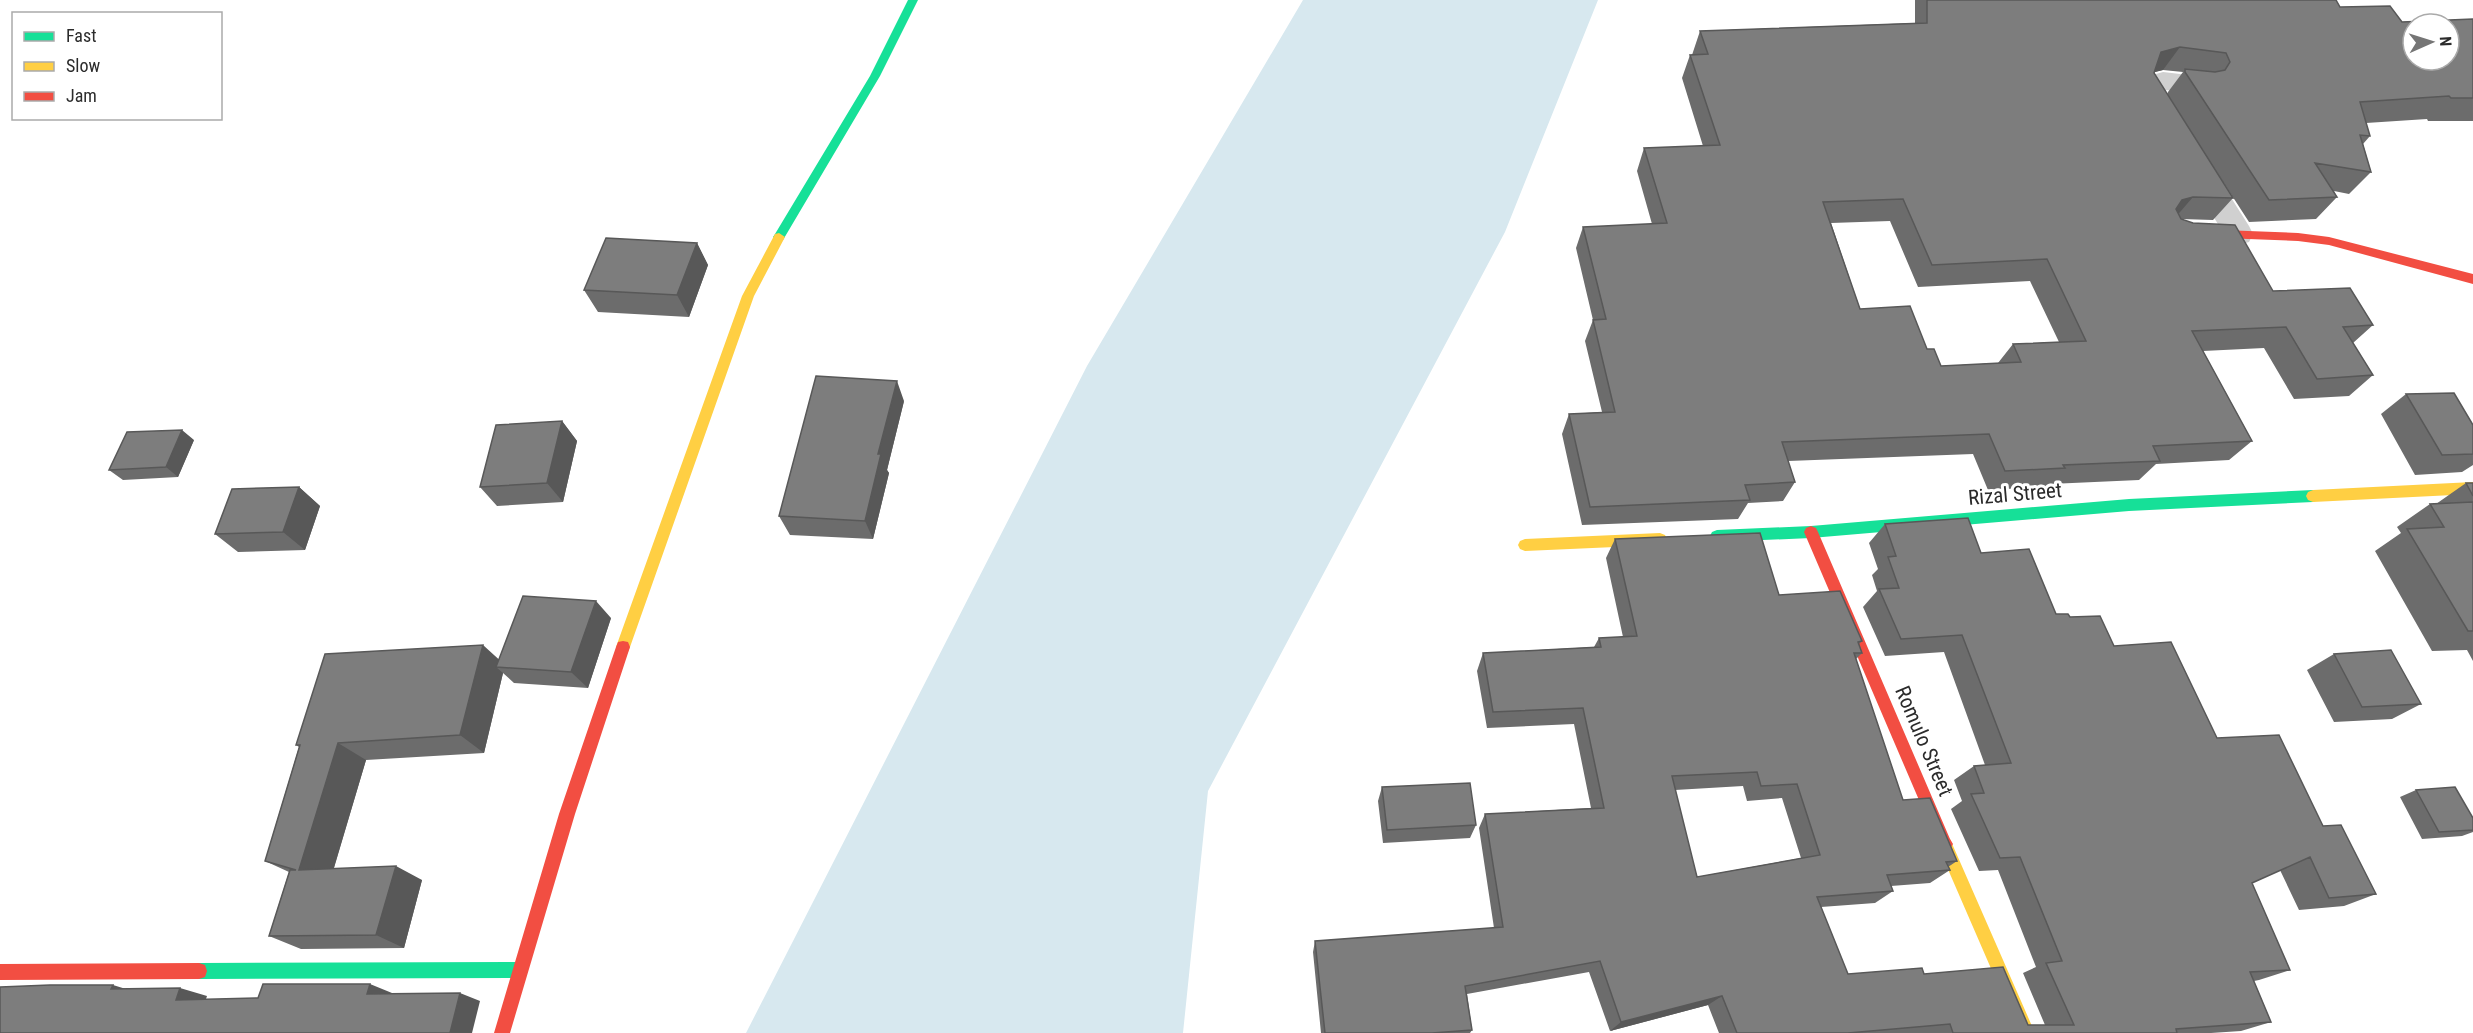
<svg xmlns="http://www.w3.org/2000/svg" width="2473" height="1033" viewBox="0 0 2473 1033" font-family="'Roboto Condensed',sans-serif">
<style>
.water{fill:#d7e8ef}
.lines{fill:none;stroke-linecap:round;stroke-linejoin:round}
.street{fill:#d0d0d0;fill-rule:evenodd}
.fast{fill:#16e098;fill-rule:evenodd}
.slow{fill:#ffcf43;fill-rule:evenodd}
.jam{fill:#f24e42;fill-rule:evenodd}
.wall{fill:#6c6c6c;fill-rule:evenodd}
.shaded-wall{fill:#585858}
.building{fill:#7d7d7d;stroke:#585858;stroke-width:1.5;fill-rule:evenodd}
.labels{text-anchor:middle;stroke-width:6;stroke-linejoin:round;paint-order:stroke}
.street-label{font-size:21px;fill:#2b2b2b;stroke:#fff}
</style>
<rect width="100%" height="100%" fill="#fff"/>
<path class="water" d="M1303 0H1598L1505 232 1208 791 1183 1033H746L1087 366Z"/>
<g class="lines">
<path class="street" d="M2163 72 2206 77 2210 84 2206 91 2197 93 2166 90 2165 95 2181 119 2177 126 2167 129 2157 126 2139 95 2145 77Z
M2199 160 2209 163 2249 226 2253 234 2249 242 2239 245 2229 242 2189 177 2185 170 2189 163Z"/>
<path class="fast" d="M908 0H918L880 76 783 240H775L773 237 775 234 870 76Z
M2313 490 2318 492 2320 496 2318 500 2313 502 2129 511 1811 538 1717 542 1712 540 1710 536 1712 532 1717 530 1811 526 2129 499Z
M520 962 526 964 528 970 526 976 520 978 199 979 193 977 191 971 193 965 199 963Z"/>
<path class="slow" d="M779 233 785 237 754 296 630 647 628 652 623 653 618 652 616 647 742 296 775 234Z
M2473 482V494L2313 502 2308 500 2306 496 2308 492 2313 490Z
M1660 533 1665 535 1667 539 1665 543 1660 545 1525 551 1520 549 1518 545 1520 541 1525 539Z
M1945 836 1950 839 2035 1033H2019L1937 844 1940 839Z"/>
<path class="jam" d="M2195 229 2298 233 2329 237 2473 274V284L2329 245 2298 241 2195 237 2189 233Z
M1811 526 1816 528 1818 532 1950 839 1953 844 1950 849 1945 852 1940 849 1804 532 1806 528Z
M623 641 628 642 630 647 575 814 510 1033H494L559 814 616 647 618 642Z
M199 963 205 965 207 971 205 977 199 979 0 980V964Z"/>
</g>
<path class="wall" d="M1915 0H2336L2340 7 2402 22 2473 19V121H2428L2427 119 2366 123 2370 136 2363 144 2371 172 2349 194 2334 191 2337 197 2316 219 2249 222 2167 95 2168 92 2183 72 2163 70 2154 72V73L2233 198 2213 220 2181 219 2273 291 2373 325 2353 343 2373 375 2349 396 2294 399 2264 348 2203 351 2252 441 2229 460 2156 464 2139 480 2050 484 2046 487 1988 490 1973 454 1788 461 1795 482 1783 501 1748 503 1738 519 1582 525 1562 434 1569 414 1602 412 1585 341 1593 320 1576 248 1583 227 1652 224 1637 171 1644 148 1703 146 1682 78 1690 55H1692L1700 31 1915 23ZM1890 221 1918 287 2030 281 2059 342 2013 344 1998 363 1941 366 1927 349 1860 309 1831 223Z
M697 243 708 265 689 317 598 312 584 290Z
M2406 394 2473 425V465L2462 472 2415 475 2381 414Z
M904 401 887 470 889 473 873 539 790 535 779 516Z
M562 421 577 441 563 502 497 506 480 487Z
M194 440 178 477 123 480 109 470Z
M2466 483H2473V661L2467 650 2432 651 2375 551 2401 533 2397 527 2430 504H2436Z
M299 487 320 506 305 550 238 552 215 534Z
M1885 524 1981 553 2056 614 2070 617 2114 646 2217 738 2323 826 2376 894 2344 906 2299 910 2280 870 2252 883 2290 970 2259 980 2254 981 2271 1022 2241 1031 2211 1033H1719L1708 1005 1610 1031 1589 972 1467 994 1472 1030 1470 1033H1321L1313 952 1315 941 1494 928 1479 828 1485 814 1591 808 1574 724 1487 728 1477 671 1483 653 1594 647 1599 638 1623 637 1606 558 1615 539 1779 595 1862 641 1859 644 1862 653 1856 659 1903 800 1957 861 1948 867 1950 870 1930 883 1891 886 1893 891 1875 903 1821 907 1848 974H1924L2028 1025H2045L2023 973 2036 967 1998 870 1979 871 1951 809 1962 801 1954 780 1974 766 1985 765 1944 652 1885 656 1863 607 1877 591 1872 575 1878 569 1869 543ZM1743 786 1747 801 1782 798 1801 858 1697 877 1675 790Z
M611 618 588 688 514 683 503 673 484 753 366 760 334 868 422 880 404 948 301 949 269 936 289 872 265 861 299 747 296 745 499 660Z
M2334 654 2421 704 2392 719 2334 722 2307 670Z
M1382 787 1476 825 1470 838 1383 843 1378 801Z
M2416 790 2473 818V832L2462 836 2422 839 2400 797Z"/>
<path class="shaded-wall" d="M2180 47 2163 70 2144 75 2161 52Z
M2193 197 2174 219 2163 222 2182 200Z
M697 243 708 265 689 317 677 295Z
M897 381 904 401 887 470 889 473 873 539 865 521 878 454Z
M562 421 577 441 563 502 547 483Z
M182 430 194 440 178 477 166 467Z
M299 487 320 506 305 550 283 532Z
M596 601 611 618 588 688 571 672Z
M483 645 505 665 496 667 503 673 484 753 460 735Z
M338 743 366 760 329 884 299 870Z
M396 866 422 880 404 948 376 935Z
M370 984 392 993 389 1002 367 994Z
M113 985 142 994 111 989Z
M180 988 207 996 203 1008 176 1000Z
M460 993 480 1001 472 1033H450Z
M1722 996 1708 1005 1610 1031 1621 1022Z"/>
<path class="building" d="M1927 0H2336L2340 7 2390 6 2402 22 2473 19V98H2451L2449 96 2360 102 2370 136 2360 135 2371 172 2315 163 2337 197 2269 200 2185 72V69L2215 72 2225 70 2230 62 2226 53 2180 47 2161 52 2154 73 2233 198 2193 197 2182 200 2176 209 2181 219 2193 223 2235 225 2273 291 2350 288 2373 325 2343 327 2373 375 2317 379 2286 327 2192 331 2252 441 2153 446 2160 461 2063 465 2065 468 2005 471 1989 434 1782 442 1795 482 1745 485 1750 500 1590 507 1569 414 1615 412 1593 320 1606 319 1583 227 1667 223 1644 148 1720 145 1690 55 1708 54 1700 31 1927 23ZM2413 24H2449V60H2413ZM1903 199 1932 265 2047 259 2086 341 2013 344 2021 362 1941 366 1934 349H1927L1910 306 1860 309 1823 202Z
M606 238 697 243 677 295 584 290Z
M816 376 897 381 878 454H881L865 521 779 516Z
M2454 393 2473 425V454L2442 455 2406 394Z
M562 421 547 483 480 487 496 425Z
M182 430 166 467 109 470 127 432Z
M2466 483H2473V496Z
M299 487 283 532 215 534 232 489Z
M2473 502V631H2468L2407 529 2444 527 2430 504Z
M1968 518 1981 553 2029 549 2056 614H2068L2070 617 2100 616 2114 646 2171 642 2217 738 2279 735 2323 826 2341 825 2376 894 2329 898 2310 857 2252 883 2290 970 2250 972 2271 1022 2176 1029 2177 1033H1953L1950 1024 1848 1033H1737L1722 996 1621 1022 1600 961 1465 986 1472 1030 1432 1033H1325L1315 941 1503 927 1485 814 1604 808 1583 708 1493 712 1483 653 1601 647 1599 638 1637 636 1615 539 1760 533 1779 595 1840 591 1862 641 1858 642 1862 653H1854L1903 800 1930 798 1957 861 1946 862 1950 870 1887 875 1893 891 1817 897 1848 974 1922 968 1924 974 2003 967 2028 1025H2074L2046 963 2062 961 2020 857 2000 858 1971 794 1984 793 1974 766 2011 763 1962 635 1901 639 1879 589 1899 588 1888 557 1896 556 1885 524ZM1757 772 1761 786 1797 784 1820 855 1697 877 1672 776Z
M523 596 596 601 571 672 496 667Z
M483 645 460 735 338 743 299 870 396 866 376 935 269 936 290 870H296L265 861 300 745H296L325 654Z
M2391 650 2421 704 2362 707 2334 654Z
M1470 783 1476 825 1387 830 1382 787Z
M2455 787 2473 818V830L2439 832 2416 790Z
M263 984H370L367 994 460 993 450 1033H0V987L50 985H113L111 989 180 988 176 1000 258 998Z"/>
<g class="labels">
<g class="street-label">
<text transform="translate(2015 494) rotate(-5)" y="7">Rizal Street</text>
<text transform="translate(1924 741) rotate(67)" y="7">Romulo Street</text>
</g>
</g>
<rect x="12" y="12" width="210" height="108" fill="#ffffff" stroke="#aaaaaa" stroke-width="1.5"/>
<rect x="24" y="32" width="30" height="9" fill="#16e098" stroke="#aaaaaa" stroke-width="1.5"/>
<text x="66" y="42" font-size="18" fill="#2b2b2b">Fast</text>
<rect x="24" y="62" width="30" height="9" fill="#ffcf43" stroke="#aaaaaa" stroke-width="1.5"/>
<text x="66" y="72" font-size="18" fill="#2b2b2b">Slow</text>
<rect x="24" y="92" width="30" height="9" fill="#f24e42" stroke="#aaaaaa" stroke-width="1.5"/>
<text x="66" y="102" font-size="18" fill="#2b2b2b">Jam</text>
<g transform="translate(2431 42) rotate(87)"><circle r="28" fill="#ffffff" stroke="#aaaaaa" stroke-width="1.5"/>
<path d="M0-4.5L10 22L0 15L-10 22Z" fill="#757575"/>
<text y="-9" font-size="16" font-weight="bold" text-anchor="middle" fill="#2b2b2b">N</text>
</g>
</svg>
